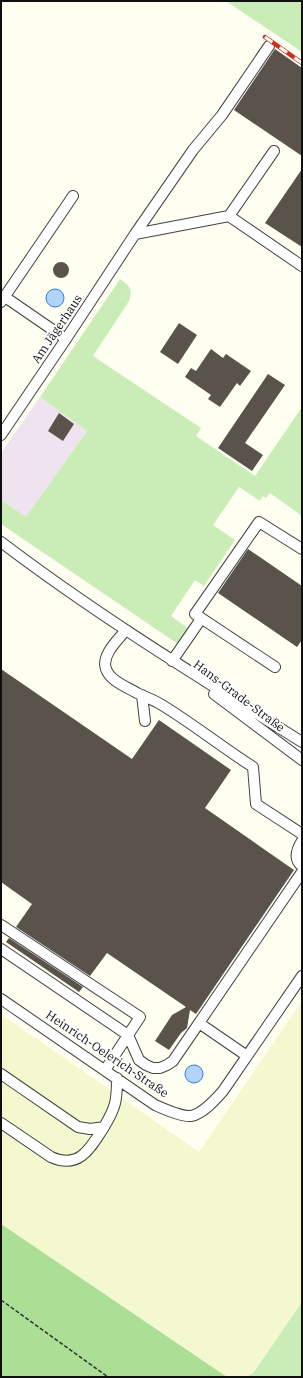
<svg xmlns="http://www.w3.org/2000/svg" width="303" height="1378" viewBox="0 0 303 1378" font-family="'IBM Plex Serif',serif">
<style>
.industrial{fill:#eee3ee}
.farmland{fill:#f4f8cf}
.green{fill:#caedb7}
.forest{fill:#aadf95}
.water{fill:#b2d3fb;stroke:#3379d7}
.building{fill:#59534b}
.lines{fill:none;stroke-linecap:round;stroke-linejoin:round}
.minor-casing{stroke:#424242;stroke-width:12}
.path{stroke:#313131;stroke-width:1.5;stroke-dasharray:4 2;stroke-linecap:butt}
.minor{stroke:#fff;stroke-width:10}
.rail-casing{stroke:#cb321c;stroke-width:4.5}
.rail{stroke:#fff;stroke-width:3;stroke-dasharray:9;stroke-linecap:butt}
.labels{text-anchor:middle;stroke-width:4;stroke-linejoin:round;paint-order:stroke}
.street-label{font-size:12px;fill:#0f0f0f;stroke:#fff}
</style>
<rect width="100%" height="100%" fill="#fffff1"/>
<path class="industrial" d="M40 397 87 431 26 518 1 500V453Z"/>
<path class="farmland" d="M302 1001V1302L252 1373 246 1377H227L1 1224V1014L199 1152Z"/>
<path class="green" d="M226 1H302V52Z
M120 279C130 286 133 289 129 301L93 356 201 428 196 436 255 476 302 407V516L270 493 266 498 263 496 260 501 239 487 213 525 235 540 204 586 195 580 171 616 189 629 178 644 1 524V500L26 517 87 431 40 397Z
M302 1302V1377H246L253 1373Z"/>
<path class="forest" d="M1 1224 227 1377H1Z"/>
<path class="water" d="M46 298a9 9 0 1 1 18 0a9 9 0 1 1-18 0Z
M185 1074a9 9 0 1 1 18 0a9 9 0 1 1-18 0Z"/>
<path class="building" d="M275 49 302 68V156L234 110Z
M302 169V247L265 223Z
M53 270a8 8 0 1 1 16 0a8 8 0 1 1-16 0Z
M179 323 197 335 178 364 160 352Z
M211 349 223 358 226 354 251 371 240 386 237 383 220 407 208 399 211 395 185 377 191 368 196 371Z
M268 374 285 385 245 443 263 455 252 471 218 448Z
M59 413 74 424 63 441 48 431Z
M248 549 302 586V640L297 647 218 593Z
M1 669 132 759 159 720 231 770 205 808 294 870 196 1014 190 1010 187 1028 181 1033 169 1050 155 1041 172 1015 186 1007 107 953 90 976 16 927 32 904 1 882Z
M9 938 83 987 79 992 6 942Z"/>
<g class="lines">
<defs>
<path id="minor" d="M229 216 274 151
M135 234 193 150 222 115 269 46
M5 297 66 339
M1 302 73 196
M1 435 66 339 135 234 229 216 302 266
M1 542C97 615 200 678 302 742
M126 630C118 640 101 655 106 669 110 681 127 687 137 693 145 697 154 700 162 705 193 724 222 747 253 767L256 804 302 834
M172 661 201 619
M275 667 195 614 259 522 302 549
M214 694 302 760
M142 695 145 721
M302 841C297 849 293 859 302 866
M1 925 140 1017 105 1070
M1 949 128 1035 139 1060 146 1065 153 1068H160L167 1065 173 1061 199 1023
M1 999 155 1105C164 1109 181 1117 191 1116 203 1114 216 1099 223 1091L302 976
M247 1056 199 1023 302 872
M1 1074 78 1127 90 1129 104 1127C116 1107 117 1100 117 1078
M1 1123 51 1157C80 1170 91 1147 104 1127"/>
</defs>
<use href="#minor" class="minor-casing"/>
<path class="path" d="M1 1300 108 1377"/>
<use href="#minor" class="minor"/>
<defs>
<path id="rail" d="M265 37 302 63"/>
</defs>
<use href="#rail" class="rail-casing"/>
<use href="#rail" class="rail"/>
</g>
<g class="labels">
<g class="street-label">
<text transform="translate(57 329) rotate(-56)" y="4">Am Jägerhaus</text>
<text transform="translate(239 696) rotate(37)" y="4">Hans-Grade-Straße</text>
<text transform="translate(107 1054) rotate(34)" y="4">Heinrich-Oelerich-Straße</text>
</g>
</g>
<rect width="303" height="1378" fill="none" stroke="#0f0f0f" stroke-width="4"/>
</svg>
